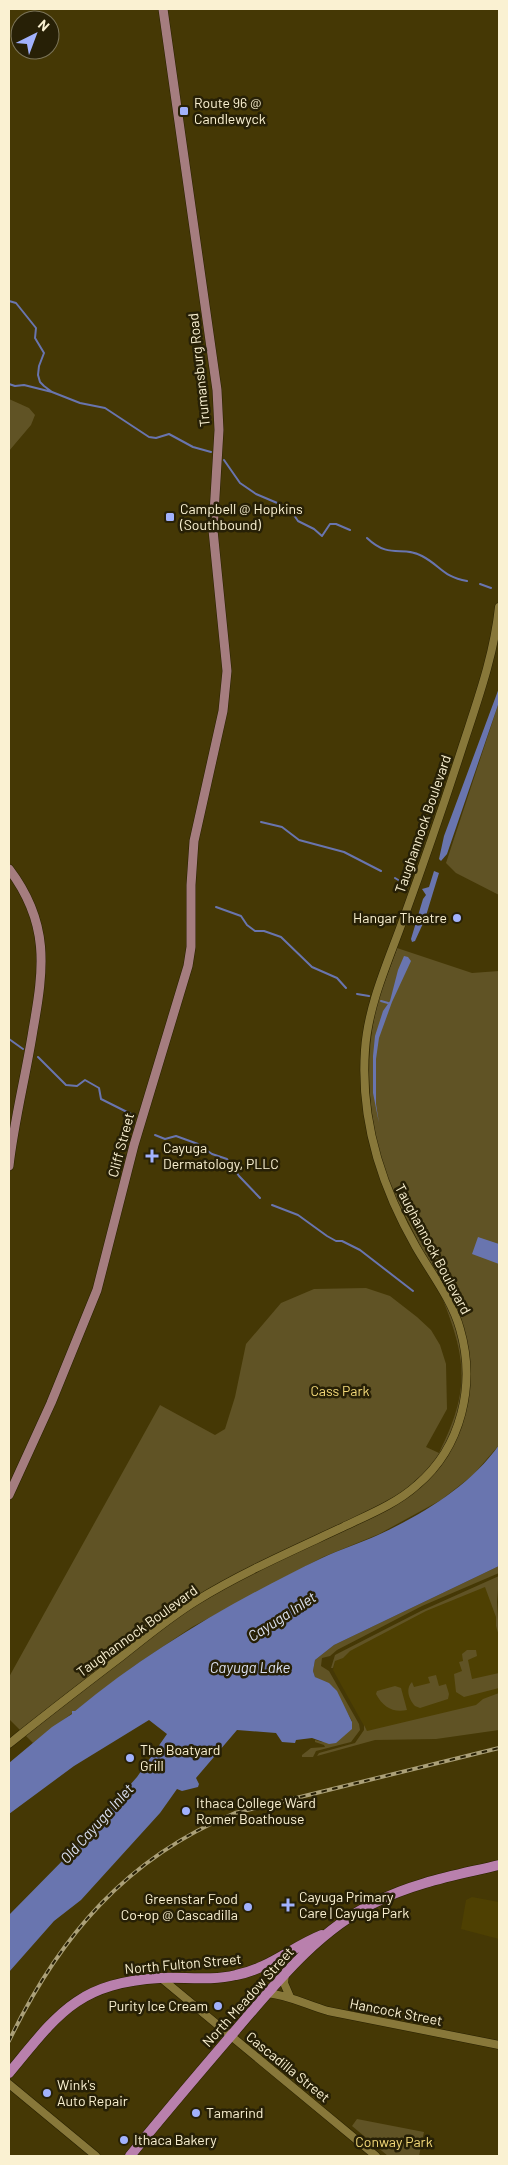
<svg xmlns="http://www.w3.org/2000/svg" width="508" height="2165" viewBox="0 0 508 2165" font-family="Barlow,sans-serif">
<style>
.built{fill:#4e4002}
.green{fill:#605325}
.water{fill:#6975af}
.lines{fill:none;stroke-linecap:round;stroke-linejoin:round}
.stream{stroke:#6975af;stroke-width:2}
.secondary-casing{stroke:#282000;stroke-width:9}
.primary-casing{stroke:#282000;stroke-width:10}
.highway-casing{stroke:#282000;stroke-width:11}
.secondary{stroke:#88783a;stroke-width:8}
.primary{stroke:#a57d7f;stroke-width:9}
.highway{stroke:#b980ad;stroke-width:10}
.rail-casing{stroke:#aba078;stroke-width:4}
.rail{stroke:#272006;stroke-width:2;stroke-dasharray:5.5;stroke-linecap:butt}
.poi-dot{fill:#a2b2fd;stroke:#272006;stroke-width:2}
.labels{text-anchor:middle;stroke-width:5;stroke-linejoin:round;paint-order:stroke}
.poi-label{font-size:14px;fill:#faf1d2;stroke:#272006;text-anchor:start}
.street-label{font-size:14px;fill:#faf1d2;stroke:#272006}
.park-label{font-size:14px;fill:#f3d979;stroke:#272006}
.water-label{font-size:15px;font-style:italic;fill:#dbe0f1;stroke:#272006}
</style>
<rect width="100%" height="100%" fill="#453805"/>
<path class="built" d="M488 1583 499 1622V1701L368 1733 333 1670 336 1657 425 1610Z
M472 1897 499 1902V1939L461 1929 466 1900Z"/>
<path class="green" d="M9 399 29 408 35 415 31 425 9 451Z
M499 702V895L456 873 446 863Z
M397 948 472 973 499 971V1445L473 1475 441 1500 379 1534 323 1557 192 1627 134 1666 33 1743 9 1719V1677L160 1405 215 1435 225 1429 235 1397 246 1344 281 1303 314 1289 366 1288 390 1296 417 1317 431 1330 440 1345 446 1364 447 1409 426 1447 439 1453C472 1387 466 1356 439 1290 430 1271 423 1250 413 1231 403 1210 389 1189 383 1166 368 1114 364 1058 377 1005 382 986 391 967 397 948Z
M499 1566V1573L422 1606 337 1650 330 1656 322 1658 321 1666 329 1671 359 1724 360 1730 351 1742 316 1751 313 1757H302V1755L311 1748 325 1747 324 1745 315 1742V1740L322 1742 352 1721 333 1687 315 1677 313 1671 315 1660 334 1645Z
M499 1576 497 1602 499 1636 496 1626V1617L485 1587 426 1611 350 1651 343 1658 335 1661 333 1668H331L335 1655 421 1611Z
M467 1650H476L477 1656 468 1660 472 1679 499 1673V1688L464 1697 456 1692 454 1674 462 1671 459 1662 463 1661 462 1654Z
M436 1675 439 1686 446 1684 449 1694 448 1699 420 1708 415 1706C409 1700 405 1689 412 1682L414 1687 430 1683 428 1677Z
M395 1686 401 1688 407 1710C393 1713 383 1707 376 1694L377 1691Z
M499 1693V1730L436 1739 375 1740 317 1756 319 1753 355 1743 364 1730V1725L367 1731 476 1705 483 1699Z
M357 2119 424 2132 419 2156H388L352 2126Z"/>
<path class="water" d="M499 688V702L447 854 441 861 439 859 444 836Z
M434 871 439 873 425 919 415 941 412 942 411 939 423 899 426 895 422 889 429 887Z
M404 956 408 957 411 961 392 1002 379 1038 376 1059V1104L379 1123 373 1093V1056L375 1036 383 1011 390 1001 398 970Z
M478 1237 499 1244V1264L472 1254Z
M499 1445V1566L334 1645 315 1660 313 1671 315 1677 329 1683 337 1691 352 1722V1729L336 1743 329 1744 312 1738 296 1740 295 1743 282 1742 276 1733 237 1730 196 1778 199 1784 198 1787 182 1791 177 1789 160 1813 81 1900 54 1921 9 1972V1915L70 1853 137 1777 167 1734 149 1720 74 1766 9 1814V1763L52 1727 72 1714V1711H75C150 1649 235 1600 322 1558 341 1549 360 1543 378 1535 423 1514 470 1486 499 1445Z"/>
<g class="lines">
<path class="stream" d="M9 301 16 303 36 328 35 338 44 353 39 366 38 375 40 382 44 386 52 392 80 403 105 408 149 437 156 438 169 434 193 447 211 452
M9 384 15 386 24 385 52 392
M224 460 240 483 256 494 289 508 298 521 314 529 322 536 330 524H336L350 530
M367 538C390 560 402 545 422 556 441 566 443 577 467 581
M480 584 491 588
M261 822 282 827 299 840 344 852 381 871
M395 878 408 886
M216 907 241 916 247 925 255 931H264L281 937 312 967 337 978 346 988
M357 994 369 996
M381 1001 388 1003
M9 1039 23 1049
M38 1057 66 1085 77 1086 85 1080 99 1088 101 1099 135 1116
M155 1135 165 1139 176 1136 198 1144 212 1154 227 1159 239 1176 260 1198
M272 1205 298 1215 327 1236 336 1241H342L360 1250 413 1291"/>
<defs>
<path id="secondary" d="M9 1744C46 1714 84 1685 122 1656 146 1637 170 1617 196 1601 243 1572 294 1550 343 1527 368 1515 396 1504 417 1485 462 1447 476 1384 460 1329 452 1300 431 1273 416 1247 381 1186 360 1121 365 1050 368 1005 388 962 403 920 424 862 444 804 463 745 478 699 494 655 499 607
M285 1974 284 1983 290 1997
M161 1978 376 2156
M267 1993C289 1995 307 2005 328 2011L499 2045
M9 2084 96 2156"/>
<path id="primary" d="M9 869C50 923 44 968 33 1030 26 1075 14 1121 9 1166
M9 1495 51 1403 97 1290 134 1145 188 966 191 947V885L194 841 223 711 227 671 213 530 219 430 217 390 163 9"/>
<path id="highway" d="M9 2073C58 2014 77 1983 160 1978 185 1977 211 1981 236 1975 268 1969 292 1947 322 1935
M130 2156C164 2114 199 2073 235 2031 276 1983 318 1930 376 1902 415 1882 458 1875 499 1865"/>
</defs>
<use href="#secondary" class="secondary-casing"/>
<use href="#primary" class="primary-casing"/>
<use href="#highway" class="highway-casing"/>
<use href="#secondary" class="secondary"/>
<use href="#primary" class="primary"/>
<use href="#highway" class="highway"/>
<defs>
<path id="rail" d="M9 2041C59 1937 126 1858 235 1813L499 1748"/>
</defs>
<use href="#rail" class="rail-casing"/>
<use href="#rail" class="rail"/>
</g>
<g class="poi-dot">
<rect x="179" y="106" width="10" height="10" rx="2.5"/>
<rect x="165" y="512" width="10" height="10" rx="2.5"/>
<circle cx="457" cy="918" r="5"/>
<path d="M149.5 1148.5h5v5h5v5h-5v5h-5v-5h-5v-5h5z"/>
<circle cx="130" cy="1758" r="5"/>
<circle cx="186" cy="1811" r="5"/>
<path d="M285.5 1897.5h5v5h5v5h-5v5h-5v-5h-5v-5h5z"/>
<circle cx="248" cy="1907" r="5"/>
<circle cx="218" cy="2006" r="5"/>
<circle cx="47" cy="2093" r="5"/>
<circle cx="196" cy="2113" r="5"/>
<circle cx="124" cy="2140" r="5"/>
</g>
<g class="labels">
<g class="poi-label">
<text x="194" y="108">Route 96 @<tspan x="194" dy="16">Candlewyck</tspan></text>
<text x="180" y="514">Campbell @ Hopkins<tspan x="180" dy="16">(Southbound)</tspan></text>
<text x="447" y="923" text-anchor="end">Hangar Theatre</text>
<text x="163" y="1153">Cayuga<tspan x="163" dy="16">Dermatology, PLLC</tspan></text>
<text x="140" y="1755">The Boatyard<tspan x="140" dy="16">Grill</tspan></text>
<text x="196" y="1808">Ithaca College Ward<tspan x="196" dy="16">Romer Boathouse</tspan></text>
<text x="299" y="1902">Cayuga Primary<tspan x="299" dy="16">Care | Cayuga Park</tspan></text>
<text x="238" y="1904" text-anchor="end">Greenstar Food<tspan x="238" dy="16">Co+op @ Cascadilla</tspan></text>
<text x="208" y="2011" text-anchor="end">Purity Ice Cream</text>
<text x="57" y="2090">Wink's<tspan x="57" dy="16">Auto Repair</tspan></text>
<text x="206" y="2118">Tamarind</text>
<text x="134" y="2145">Ithaca Bakery</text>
</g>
<g class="street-label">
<text transform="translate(199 370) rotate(-96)" y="5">Trumansburg Road</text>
<text transform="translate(423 824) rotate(-71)" y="5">Taughannock Boulevard</text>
<text transform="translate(121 1145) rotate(-75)" y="5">Cliff Street</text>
<text transform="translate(433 1249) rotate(62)" y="5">Taughannock Boulevard</text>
<text transform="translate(137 1631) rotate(-36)" y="5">Taughannock Boulevard</text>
<text transform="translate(183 1964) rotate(-5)" y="5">North Fulton Street</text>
<text transform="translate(248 1997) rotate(-48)" y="5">North Meadow Street</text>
<text transform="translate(396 2012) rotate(11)" y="5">Hancock Street</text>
<text transform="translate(288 2067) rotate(39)" y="5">Cascadilla Street</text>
</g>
<g class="park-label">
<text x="340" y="1396">Cass Park</text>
<text x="394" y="2147">Conway Park</text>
</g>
<g class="water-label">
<text transform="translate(282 1617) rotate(-33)" y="5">Cayuga Inlet</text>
<text x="250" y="1673">Cayuga Lake</text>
<text transform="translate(97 1824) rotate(-48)" y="5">Old Cayuga Inlet</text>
</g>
</g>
<rect width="508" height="2165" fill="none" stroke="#faf1d2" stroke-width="20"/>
<g transform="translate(35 35) rotate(42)"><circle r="24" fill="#272006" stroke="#7b7458"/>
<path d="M0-4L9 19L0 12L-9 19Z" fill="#a2b2fd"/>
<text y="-8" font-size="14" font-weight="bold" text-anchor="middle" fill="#faf1d2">N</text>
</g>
</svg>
